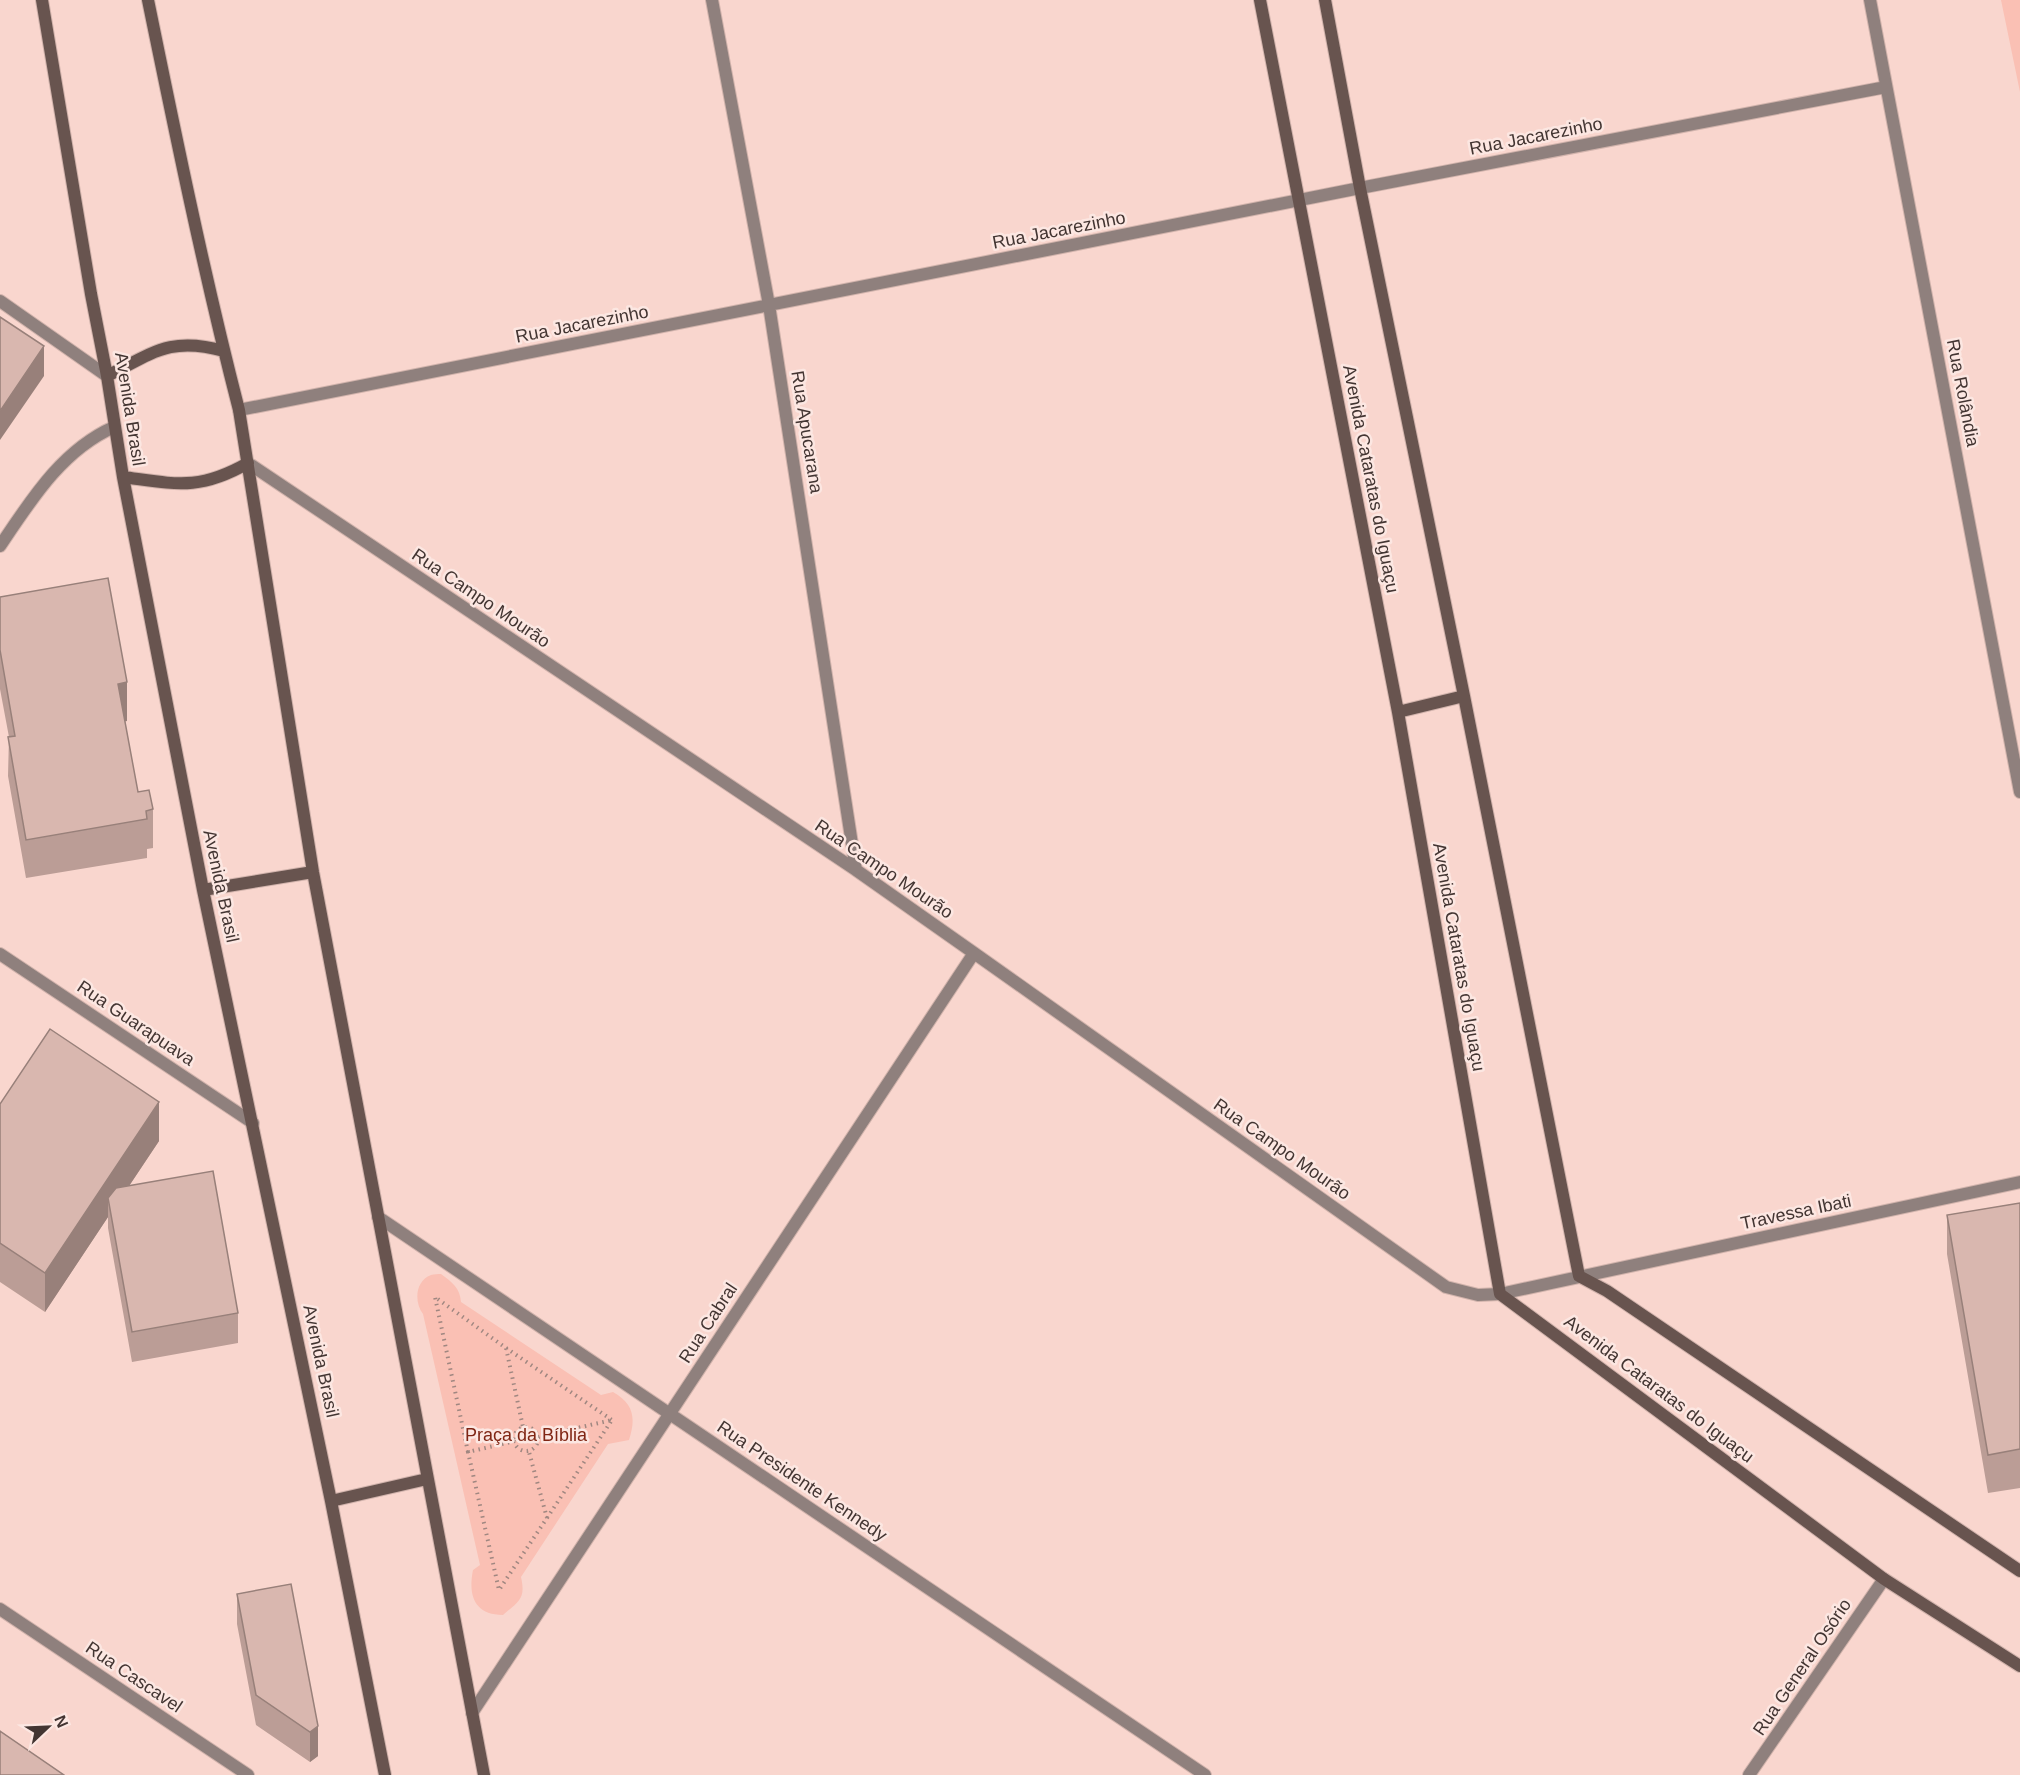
<svg xmlns="http://www.w3.org/2000/svg" width="2020" height="1775" viewBox="0 0 2020 1775" font-family="Helvetica,sans-serif">
<style>
.green{fill:#fac0b4}
.lines{fill:none;stroke-linecap:round;stroke-linejoin:round}
.street-casing{stroke:#d1b3ac;stroke-width:14}
.secondary-casing{stroke:#d1b3ac;stroke-width:14}
.path{stroke:#a08781;stroke-width:4;stroke-dasharray:1.5 4.5;stroke-linecap:butt}
.street{stroke:#8f807d;stroke-width:12}
.secondary{stroke:#68544f;stroke-width:12}
.wall{fill:#bb9d96}
.shaded-wall{fill:#98807a}
.building{fill:#d9b7af;stroke:#98807a;stroke-width:1.5}
.labels{text-anchor:middle;stroke-width:5;stroke-linejoin:round;paint-order:stroke}
.street-label{font-size:18px;fill:#433532;stroke:#fce7e2}
.park-label{font-size:18px;fill:#802614;stroke:#fce7e2}
</style>
<rect width="100%" height="100%" fill="#f9d6ce"/>
<path class="green" d="M2001 0H2020V92Z
M441 1274C452 1282 460 1288 461 1302L601 1395 613 1392C634 1404 636 1418 629 1440L608 1444 521 1577C526 1599 519 1601 503 1615 474 1615 468 1595 473 1570L480 1565 423 1314C414 1302 415 1281 431 1275 434 1274 438 1274 441 1274Z"/>
<g class="lines">
<defs>
<path id="street" d="M712 0 769 305 856 870
M1870 0 2020 792
M0 301 107 376
M239 410 1360 188 1886 87
M248 463 856 870 974 953 1446 1287 1478 1295 1500 1294 2020 1182
M0 546C31 500 62 450 114 427
M0 954 253 1123
M378 1217 1205 1775
M0 1609 248 1775
M472 1713 974 953
M1749 1775 1884 1579"/>
<path id="secondary" d="M42 0 91 294 107 376 123 477 203 890 331 1501 385 1775
M148 0C176 137 204 274 239 410L313 872 484 1775
M1260 0 1398 712 1500 1294 1884 1579 2020 1666
M1325 0 1360 188 1464 696 1579 1276 1607 1291 2020 1571
M107 376C153 353 170 336 224 351
M123 477C176 484 199 491 248 463
M1398 712 1464 696
M203 890 313 872
M331 1501 427 1479"/>
</defs>
<use href="#street" class="street-casing"/>
<use href="#secondary" class="secondary-casing"/>
<path class="path" d="M506 1348 612 1420
M514 1439a12 12 0 1 1 24 0a12 12 0 1 1-24 0Z
M538 1437 612 1420
M515 1441 468 1452 499 1590 547 1518 529 1452
M468 1452 435 1297 506 1348 523 1427
M547 1518 612 1420"/>
<use href="#street" class="street"/>
<use href="#secondary" class="secondary"/>
</g>
<path class="wall" d="M0 597 127 721H125L138 792 153 809V848L147 849V858L26 878 8 776 9 737 0 689Z
M0 1104 159 1141 129 1186 238 1313V1343L132 1362 108 1228V1217L45 1312 0 1282Z
M2020 1203V1488L1988 1493 1947 1254V1215Z
M291 1584 318 1756 310 1762 256 1725 237 1624V1594Z"/>
<path class="shaded-wall" d="M44 346V376L0 440V411Z
M127 682V721L118 723V684Z
M159 1102V1141L111 1213 108 1198V1217L45 1312V1273Z
M318 1726V1756L310 1762V1732Z"/>
<path class="building" d="M0 317 44 346 0 411Z
M108 578 127 682 118 684 138 792 149 790 153 809 146 811 147 819 26 840 8 737 15 736 0 650V597Z
M50 1029 159 1102 45 1273 0 1243V1104Z
M213 1171 238 1313 132 1332 108 1198 116 1188Z
M2020 1203V1449L1988 1455 1947 1215Z
M291 1584 318 1726 310 1732 256 1695 237 1594Z
M0 1731 64 1775H0Z"/>
<g class="labels">
<g class="street-label">
<text transform="translate(1536 136) rotate(-11)" y="6">Rua Jacarezinho</text>
<text transform="translate(1059 230) rotate(-11)" y="6">Rua Jacarezinho</text>
<text transform="translate(582 324) rotate(-11)" y="6">Rua Jacarezinho</text>
<text transform="translate(1963 393) rotate(79)" y="6">Rua Rolândia</text>
<text transform="translate(130 409) rotate(81)" y="6">Avenida Brasil</text>
<text transform="translate(807 432) rotate(81)" y="6">Rua Apucarana</text>
<text transform="translate(1371 479) rotate(79)" y="6">Avenida Cataratas do Iguaçu</text>
<text transform="translate(481 598) rotate(34)" y="6">Rua Campo Mourão</text>
<text transform="translate(884 869) rotate(34)" y="6">Rua Campo Mourão</text>
<text transform="translate(221 886) rotate(78)" y="6">Avenida Brasil</text>
<text transform="translate(1459 957) rotate(80)" y="6">Avenida Cataratas do Iguaçu</text>
<text transform="translate(136 1023) rotate(34)" y="6">Rua Guarapuava</text>
<text transform="translate(1282 1149) rotate(35)" y="6">Rua Campo Mourão</text>
<text transform="translate(1796 1212) rotate(-12)" y="6">Travessa Ibati</text>
<text transform="translate(708 1323) rotate(-57)" y="6">Rua Cabral</text>
<text transform="translate(321 1361) rotate(78)" y="6">Avenida Brasil</text>
<text transform="translate(1659 1389) rotate(37)" y="6">Avenida Cataratas do Iguaçu</text>
<text transform="translate(802 1481) rotate(34)" y="6">Rua Presidente Kennedy</text>
<text transform="translate(1802 1667) rotate(-56)" y="6">Rua General Osório</text>
<text transform="translate(134 1677) rotate(34)" y="6">Rua Cascavel</text>
</g>
<g class="park-label">
<text x="526" y="1441">Praça da Bíblia</text>
</g>
</g>
<g transform="translate(48 1727) rotate(67)" stroke="#fce7e2" stroke-width="4.5" paint-order="stroke">
<path d="M0-4.5L10 22L0 15L-10 22Z" fill="#433532"/>
<text y="-9" font-size="16" font-weight="bold" text-anchor="middle" fill="#433532">N</text>
</g>
</svg>
